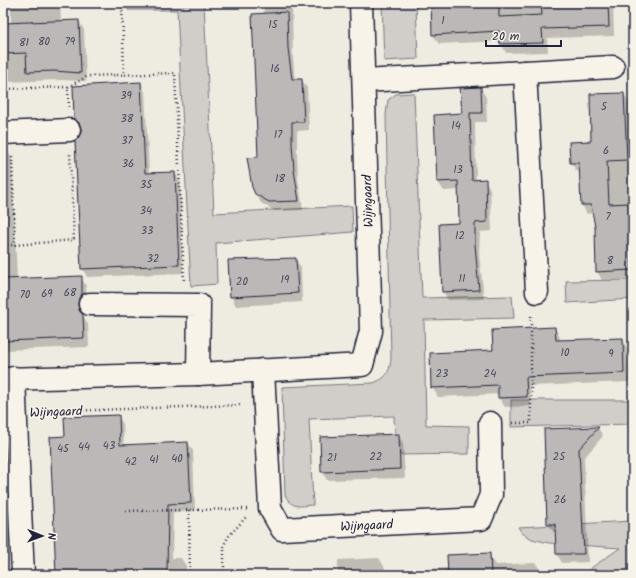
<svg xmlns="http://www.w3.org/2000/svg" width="636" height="578" viewBox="0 0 636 578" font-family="Kalam,sans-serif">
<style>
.green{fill:#d1cdc9;stroke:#7a7882}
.shadow{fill:#0003}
.building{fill:#bbb8b7;stroke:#22223b}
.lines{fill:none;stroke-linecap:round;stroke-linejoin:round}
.street-casing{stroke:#22223b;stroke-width:25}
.path{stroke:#22223b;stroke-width:2.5;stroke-dasharray:1 3;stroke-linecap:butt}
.street{stroke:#f7f3e8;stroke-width:22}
.labels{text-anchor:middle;stroke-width:3;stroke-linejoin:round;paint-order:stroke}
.number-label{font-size:11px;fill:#48485a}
.street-label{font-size:13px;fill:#22223b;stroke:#f7f3e8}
</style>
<rect width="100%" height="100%" fill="#eeebe1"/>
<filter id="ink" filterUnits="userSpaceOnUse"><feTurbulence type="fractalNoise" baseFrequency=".025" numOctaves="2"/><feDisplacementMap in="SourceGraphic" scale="8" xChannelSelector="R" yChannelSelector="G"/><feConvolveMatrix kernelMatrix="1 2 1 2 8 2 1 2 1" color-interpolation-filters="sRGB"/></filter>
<g filter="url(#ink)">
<path class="green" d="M128 3H204L214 213 352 206 353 232 216 243 217 284 191 286 177 10H128Z
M382 3H416L418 59 384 61Z
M414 93 422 298 512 296 514 318 424 320 426 425 469 426V454L396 455 394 416 309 419 313 505C299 506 292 509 285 495L282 387 373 383C387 378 389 373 391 359L386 114 388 100 396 94Z
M633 280V299L567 303 566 281Z
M631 367 633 368V433L632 424 511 427V400H630Z
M633 521V575H585L591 568 620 548 549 543 532 539 522 533 518 527Z"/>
<path class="shadow" d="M11 3H60L61 22 79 21 84 30 86 81 60 80 3 82V92V24H11Z
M264 3H287L292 10 293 58 295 80H302L307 88 309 130 297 131V153L298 179 303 210 275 211 261 203 256 194 259 158Z
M432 3H613L614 36 547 38 548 52 506 53 500 41 439 44 433 35Z
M141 83 145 92 149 174 175 173 180 182 183 273 87 277 82 268 81 136 82 129 75 119Z
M480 88 486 97 487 122H475L476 181 485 180 490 189 492 231 480 232 479 254 484 299 448 300 443 291 460 224 459 190 444 191 438 182 463 114Z
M624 94 629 103V114L633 113V279L602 280 597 271 596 227 593 213 587 214 582 205 581 171H576L571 162 592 142Z
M7 150 12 159 17 280 81 277 86 286 87 304 84 307 82 314 88 324 89 347 3 350V151Z
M295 259 301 268 302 302 236 306 231 296Z
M555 328 560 338V341L622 339 627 348 629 382 530 386 531 406 505 407 499 398V394L438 397 432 387 494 351Z
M118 416 123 424 124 446 188 443 193 451 195 511 173 512 172 558H181L186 566V575H57L66 437Z
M598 428 603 436 584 458 588 562 562 563 557 554 556 532H553L548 524 545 430Z
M398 435 403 443 405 478 327 480 322 471Z
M489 554 495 565 536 563 541 572 542 575H289L338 572V560L379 558 385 568V571L448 568Z"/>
<path class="building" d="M431 3H499V17L542 15 541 3H608L609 27 542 29 543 43 500 44 499 31 432 35Z
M287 12 288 48 292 79H302L304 122H292V144L294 170 299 201 269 202 255 194 252 187 247 158 258 157 252 14Z
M79 20 81 73 54 71 27 72 26 53 3 54V23Z
M141 82 145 173 175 172 179 265 81 269 75 141 80 135 81 129 79 123 74 119 73 86Z
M481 87 482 113H470L472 180 486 179 487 222 475 223V244L479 290 442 292 439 224 459 223 458 181 437 182 434 115 462 113 460 88Z
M624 93 627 160 607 161 609 204 629 203 632 270 596 272 595 227 591 205H581L579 163H570L569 142 591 141 590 94Z
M296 258 298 293 230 297 228 260Z
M82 276V294L79 298 78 304 79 310 83 315 84 338 3 341V279Z
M555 327 556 340 623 338 624 373 526 377 527 397 498 398V385L431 388 430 353 493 350 492 330Z
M119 415 120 445 188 442 191 503 168 504 167 575H56L50 437 65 436 64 417Z
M599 427 579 449 584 554H556L555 524H547L544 429Z
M399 434 400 469 321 472 320 437Z
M490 553 491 575H448L447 555Z"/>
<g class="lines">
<defs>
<g id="street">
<path d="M525 72 537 292"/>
<path d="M364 81 613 67"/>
<path d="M3 133 69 130"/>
<path d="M90 304 199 305 198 374"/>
<path id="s1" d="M263 370 270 508 282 529 481 519 491 495 490 423"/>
<path d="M14 378 23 575"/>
<path d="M3 379 198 374 362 365 371 331 361 3"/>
</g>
</defs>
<use href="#street" class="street-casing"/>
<path class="path" d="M122 3 124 75
M68 87 88 76 175 73 184 282
M3 89 68 87 69 107
M12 157 15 245 74 240 70 154
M3 245H15
M39 412 240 405
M513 423H531V315
M189 510 190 575
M126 511 247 509
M224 575V545L228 537 247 516"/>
<use href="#street" class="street"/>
</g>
</g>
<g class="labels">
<g class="number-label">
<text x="443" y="24">1</text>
<text x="273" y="28">15</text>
<text x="44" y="45">80</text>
<text x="70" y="45">79</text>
<text x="24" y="46">81</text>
<text x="275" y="72">16</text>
<text x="126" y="99">39</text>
<text x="604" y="110">5</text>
<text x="127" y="122">38</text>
<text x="456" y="129">14</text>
<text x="278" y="138">17</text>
<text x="127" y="144">37</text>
<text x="606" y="154">6</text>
<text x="128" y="167">36</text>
<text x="458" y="173">13</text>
<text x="280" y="182">18</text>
<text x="146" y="188">35</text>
<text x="146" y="214">34</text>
<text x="608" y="220">7</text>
<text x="147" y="234">33</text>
<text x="460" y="239">12</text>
<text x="153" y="262">32</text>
<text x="610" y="264">8</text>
<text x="462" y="282">11</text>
<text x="285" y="283">19</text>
<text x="242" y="285">20</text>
<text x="70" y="296">68</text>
<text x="47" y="297">69</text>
<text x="25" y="298">70</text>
<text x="565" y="356">10</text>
<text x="611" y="357">9</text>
<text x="442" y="377">23</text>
<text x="490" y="377">24</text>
<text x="109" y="449">43</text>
<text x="84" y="450">44</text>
<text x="63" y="452">45</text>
<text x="376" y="460">22</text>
<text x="559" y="460">25</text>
<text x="332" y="461">21</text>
<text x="177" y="462">40</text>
<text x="154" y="463">41</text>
<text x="131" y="465">42</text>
<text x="560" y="503">26</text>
</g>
<g class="street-label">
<text transform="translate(367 201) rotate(-92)" y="5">Wijngaard</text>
<text transform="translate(56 411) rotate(-2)" y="5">Wijngaard</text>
<text dy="5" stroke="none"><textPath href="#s1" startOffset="247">Wijngaard</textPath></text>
</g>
</g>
<rect width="636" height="578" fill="none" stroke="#f7f3e8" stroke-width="16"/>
<rect x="8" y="8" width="620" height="562" fill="none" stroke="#22223b" stroke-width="1.5" filter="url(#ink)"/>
<g transform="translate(42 536) rotate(91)" stroke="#f7f3e8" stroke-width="3" paint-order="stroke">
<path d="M0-3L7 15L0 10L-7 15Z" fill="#22223b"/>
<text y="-6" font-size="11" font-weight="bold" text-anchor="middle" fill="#22223b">N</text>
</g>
<path d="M486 40v6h75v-6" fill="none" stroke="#22223b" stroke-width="2"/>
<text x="492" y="40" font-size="12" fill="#22223b" stroke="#f7f3e8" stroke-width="3" paint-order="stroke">20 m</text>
</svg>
